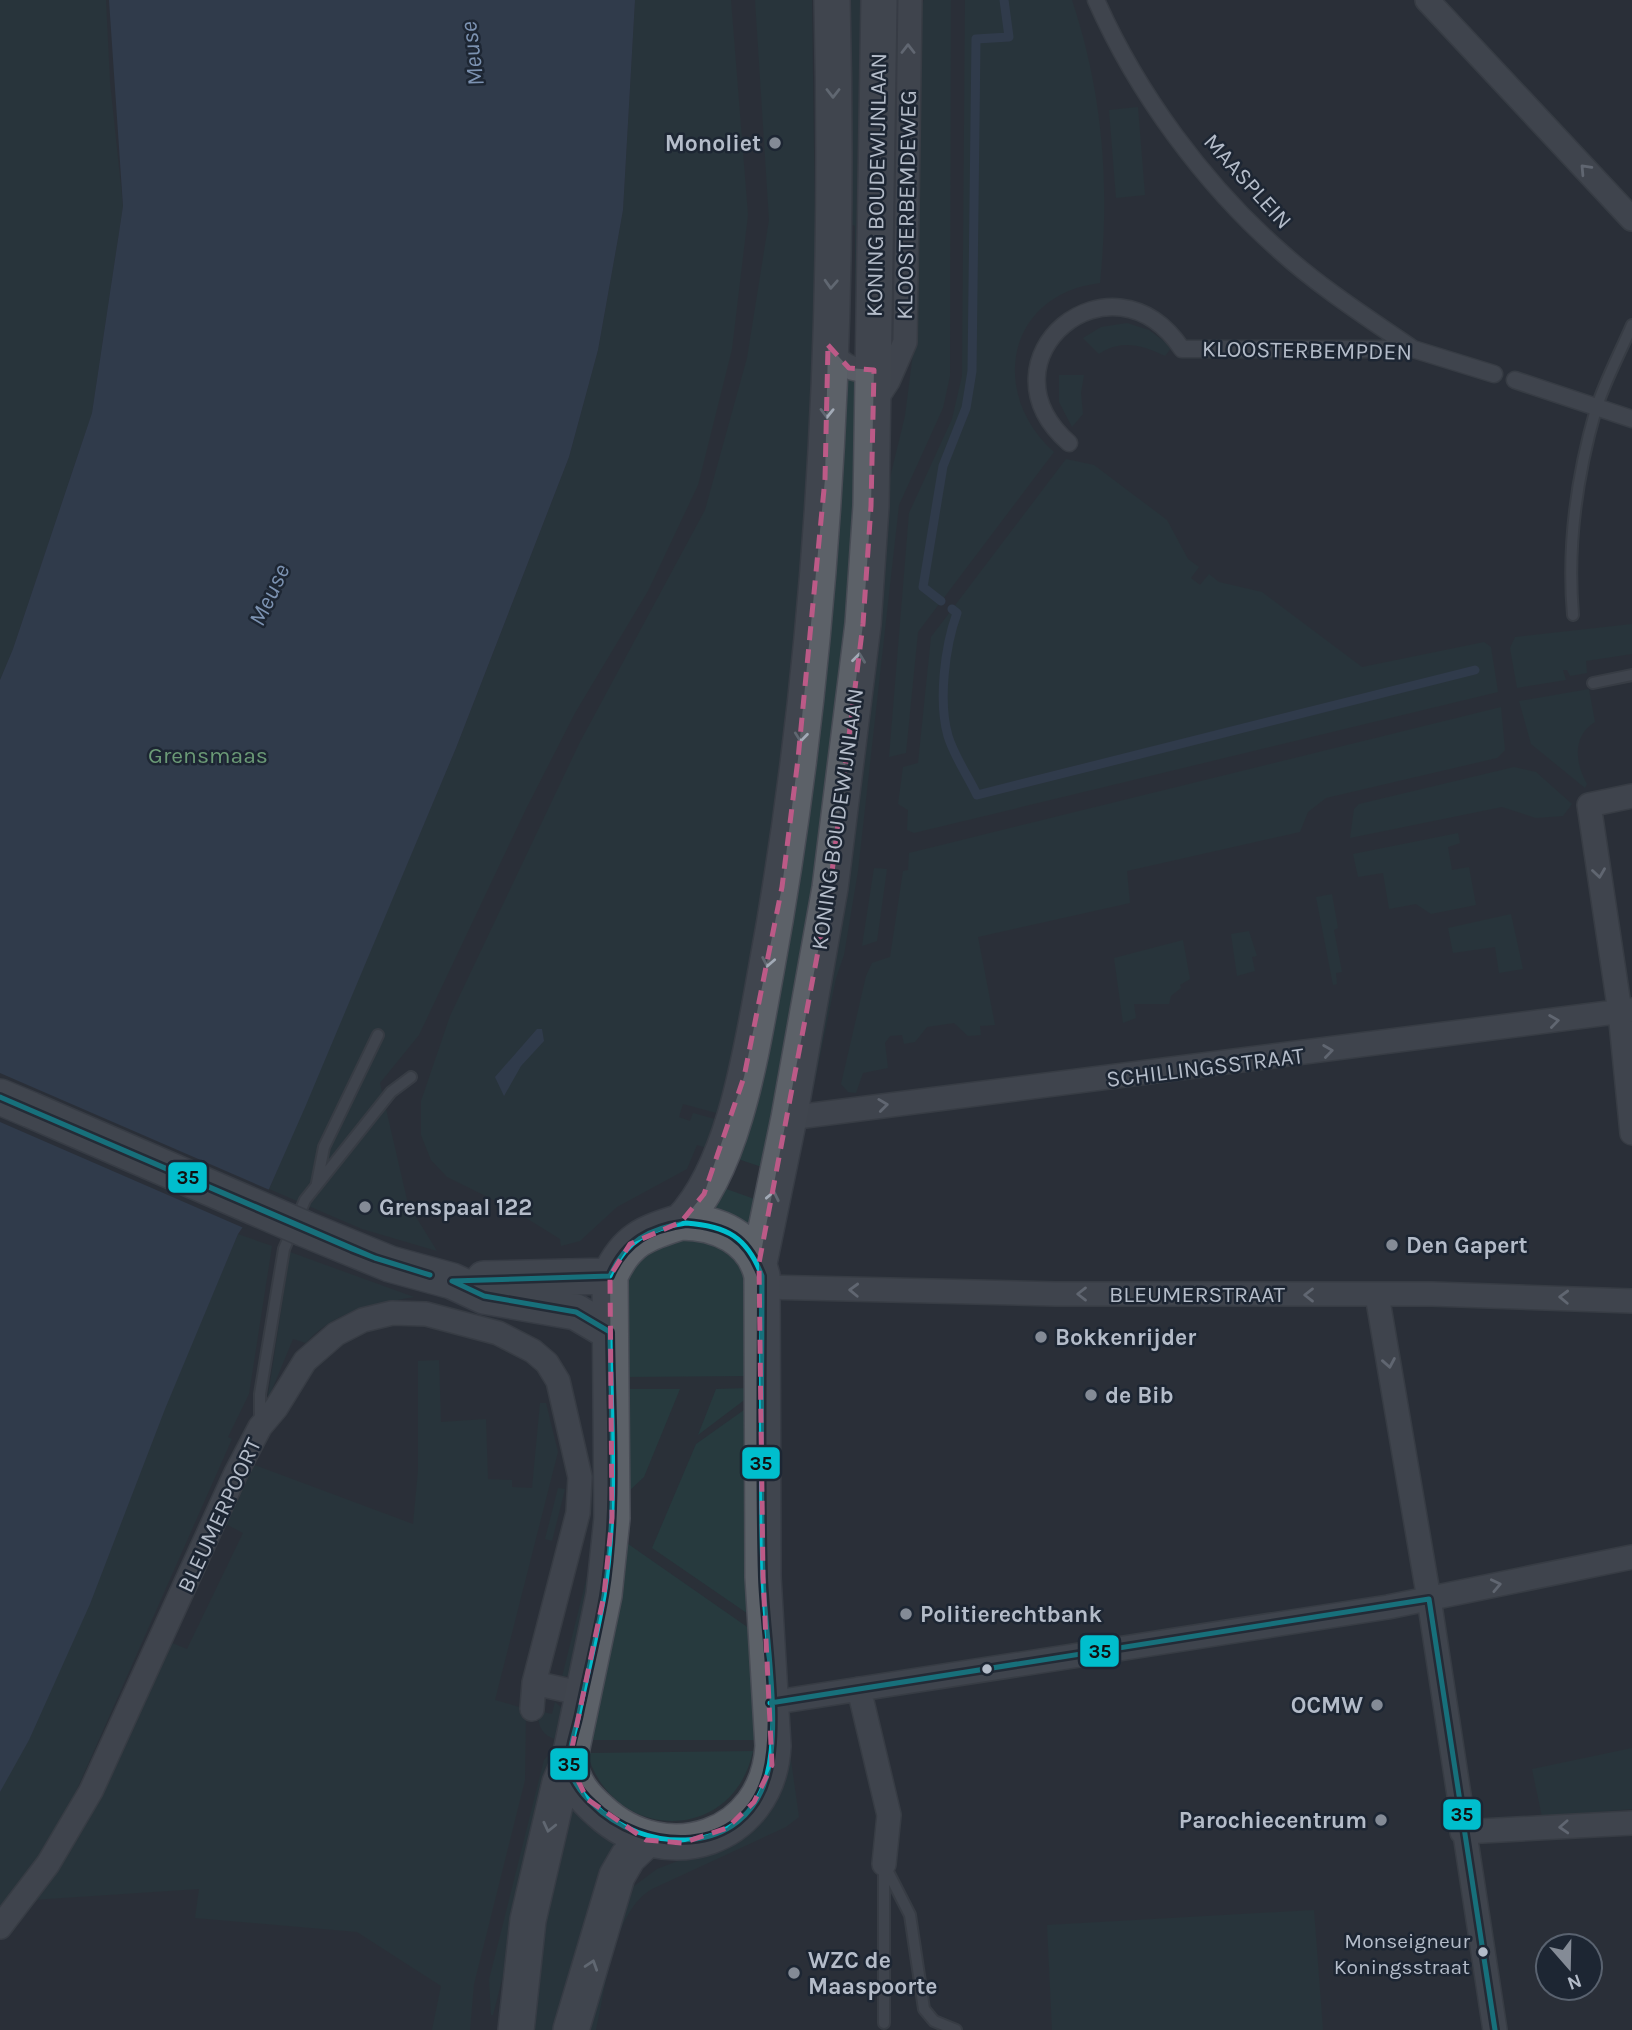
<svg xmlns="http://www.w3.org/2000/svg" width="1632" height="2030" viewBox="0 0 1632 2030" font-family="Karla,sans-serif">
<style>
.green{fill:#273a3e}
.water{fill:#384963}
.pier{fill:#2a3038}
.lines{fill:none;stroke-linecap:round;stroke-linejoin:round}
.stream{stroke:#384963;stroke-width:9}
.service-casing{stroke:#484c53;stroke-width:14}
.pedestrian-casing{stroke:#484c53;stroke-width:19}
.minor-casing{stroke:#484c53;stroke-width:26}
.primary-casing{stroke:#484c55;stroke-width:38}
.service{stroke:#5a5e66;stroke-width:10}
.pedestrian{stroke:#5a5e66;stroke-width:16}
.minor{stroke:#5a5e66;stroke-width:23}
.primary{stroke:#5c6168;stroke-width:35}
.primary-bridge-casing{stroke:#484c55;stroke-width:38;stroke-linecap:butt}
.primary-bridge{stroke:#5c6168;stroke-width:35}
.bus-1-casing{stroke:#1d2633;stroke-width:10}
.bus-1{stroke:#00becd;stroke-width:5}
.oneway{stroke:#a2a9b5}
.oneway2{stroke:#a2aab6}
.marked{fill:none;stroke:#bc5a87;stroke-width:5;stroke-dasharray:14 9;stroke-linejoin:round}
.poi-dot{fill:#848b96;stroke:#1d2633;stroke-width:2.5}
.bus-dot{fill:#b4bcc9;stroke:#1d2633;stroke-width:2.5}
.labels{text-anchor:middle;stroke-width:5;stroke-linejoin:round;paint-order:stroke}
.bus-label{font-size:21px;fill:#b4bcc9;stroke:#1d2633;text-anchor:end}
.poi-label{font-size:23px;font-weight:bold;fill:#b4bcc9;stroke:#1d2633;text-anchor:start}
.street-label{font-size:23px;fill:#b4bcc9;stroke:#1d2633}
.park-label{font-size:23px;fill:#6b9a76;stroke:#1d2633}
.water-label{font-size:24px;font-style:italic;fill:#7c92b1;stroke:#1d2633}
.line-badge{stroke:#1d2633;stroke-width:2.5}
.pale-badge-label{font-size:19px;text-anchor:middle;font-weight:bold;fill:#111}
</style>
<rect width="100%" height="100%" fill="#2a3038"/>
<path class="green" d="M0 0H106L110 82 123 206 92 413 13 649 0 680Z
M635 0H731L748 215 732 349 698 485 648 591 575 713 526 809 419 1035 380 1083 408 1204 437 1251 362 1229 269 1189 456 748 569 457 598 350 623 210Z
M755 0H812L817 370 812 475 784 777 724 1115 683 1104 679 1117 690 1121 693 1113 722 1121 713 1150 697 1145 687 1169 617 1207 580 1241 561 1246 560 1239 510 1208 447 1177 431 1160 421 1135V1101L450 1016 580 742 705 510 747 358 769 220Z
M842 0H869L860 359 855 356V226L841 220Z
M890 0H899L897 338 891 341Z
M924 0H951L950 376 943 408 899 505 858 871 844 955 836 978 811 1101 801 1104 887 490 905 416 913 353 918 13Z
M965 0H1072C1103 94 1110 185 1100 283 1007 294 988 393 1054 452L918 632 906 753 889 757 909 513 952 419 962 376Z
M1138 107 1145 195 1116 198 1109 110Z
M1127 323 1149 330 1172 347 1165 356C1142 345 1121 339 1099 354L1083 338 1101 327Z
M1059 375H1084L1081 393 1083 414 1072 427 1059 402Z
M841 377 866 382 841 708 768 1169 732 1157Z
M1066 459 1094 465 1167 520 1188 559 1199 567 1191 578 1200 585 1209 574 1219 582 1262 592 1362 667 1484 642 1491 647 1498 692 914 833 907 830 908 810 898 804 903 767 918 763 931 637Z
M1632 624V654L1586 661 1587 673 1570 676 1567 670H1563L1566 680 1517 688 1510 648 1515 637Z
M1589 689 1595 722C1572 736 1575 763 1587 784L1585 788 1531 744 1519 701Z
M1501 707 1505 750 1497 758 1326 798 1308 812 1300 832 1127 871 1130 903 978 937 995 1025 980 1026 981 1035 968 1036 954 1023 927 1027 915 1042 904 1044 902 1035 890 1036 885 1043 888 1068 863 1073 856 1093 848 1092 841 1084 866 976 872 963 890 957 903 871 908 870 909 853Z
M1514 767 1536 772 1572 804 1563 816 1536 818 1502 807 1350 838 1354 809 1359 804Z
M1458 833 1460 843 1448 847 1452 870 1469 867 1476 905 1431 914 1416 904 1389 909 1383 873 1358 877 1353 854Z
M874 868 887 869 877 941 862 946Z
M1332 894 1338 928 1334 930 1342 972 1336 973 1337 984 1333 985 1316 897Z
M1511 914 1523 969 1499 973 1495 947 1453 953 1448 928Z
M1249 931 1257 956 1252 957 1255 971 1237 976 1231 934Z
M1183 940 1190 979 1180 985 1181 988 1171 996 1169 1004H1134L1136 1018 1123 1023 1114 958Z
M721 1187 760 1201 756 1236 711 1210Z
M238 1234 272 1246 249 1394 228 1437 232 1439 74 1796 47 1844 0 1910V1792Z
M680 1238C711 1241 734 1250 747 1281L751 1376 623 1377 624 1287 639 1257Z
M290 1252 414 1297C374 1304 334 1311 306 1343L293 1339 267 1402Z
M439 1360 441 1422 486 1419 488 1479 512 1480V1487L532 1488 540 1403H546L558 1452 495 1700 526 1709 525 1780 474 1984 470 2030H432L441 1986 357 1932 195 1918 199 1889 32 1900 167 1641 187 1649 243 1533 222 1522 252 1464 413 1524 418 1471V1361Z
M750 1388 751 1395 698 1435 716 1389Z
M623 1389H680L644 1477 629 1491 622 1490Z
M751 1405 754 1618 652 1548 696 1444Z
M558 1488 565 1489 552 1541 545 1539Z
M621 1539 753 1631 754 1740H586Z
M596 1540 574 1674 562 1677Z
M555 1702 563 1709 562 1741C545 1738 536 1728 539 1711L552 1714Z
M1632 1748V1809L1542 1817 1532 1769Z
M753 1751C733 1845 613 1843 587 1753Z
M560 1753 493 2015H491L489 1980 544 1760 549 1754Z
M790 1753 799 1817 786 1827 652 1889C613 1911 606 1988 596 2030H587L630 1889 657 1869 688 1857 786 1770Z
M566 1800 615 1843 594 1924 558 2030H527Z
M1314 1910 1323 2030H1052L1047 1925Z"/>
<path class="water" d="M109 0H635L623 210 598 350 569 457 456 748 306 1105 269 1189 238 1234 165 1409 90 1604 29 1740 0 1792V680L13 649 92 413 123 206Z
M537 1029H542L544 1041 521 1066 504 1096 495 1077Z"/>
<path class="pier" d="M0 1073 272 1191 246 1229 0 1122Z"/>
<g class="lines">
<path class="stream" d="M941 601 923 587 943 466 966 408 972 371 976 39 1009 37 1004 0
M952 609 957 613C945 646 938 701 948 736 954 756 968 776 977 795L1475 670"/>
<defs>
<path id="service" d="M1573 615C1567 546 1577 475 1596 409 1605 381 1620 353 1632 325
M1593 683 1632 675
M317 1183 324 1147 378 1035
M260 1424V1394L284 1249 305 1200 391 1092 411 1077
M884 1864 910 1915 924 2009 934 2021 956 2030
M884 1867V2023"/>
<path id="pedestrian" d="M1096 0C1137 93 1204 184 1280 251 1321 288 1368 318 1413 349
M1515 380 1632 419
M1069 443C974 359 1112 244 1182 349H1413L1494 374"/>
<path id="minor" d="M1427 0 1632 219
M828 345C841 370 861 375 887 366
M875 401 888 381 905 342 910 0
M1632 796 1589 805 1620 1012 1632 1133
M789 1118 1632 1010
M763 1287 1056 1294H1432L1632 1301
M1377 1295 1429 1599 1495 2030
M534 1683 584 1694
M859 1689 889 1815 884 1864
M770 1703 1388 1607 1632 1557
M1462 1832 1632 1823
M0 1927 48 1864 91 1791 236 1473 260 1427 276 1408 305 1361 336 1334 363 1320 392 1313 426 1314 498 1333 533 1351 547 1363 558 1381 580 1477 578 1513 534 1683 532 1709"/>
<path id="primary" d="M0 1097 31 1110
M681 1222C717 1222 754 1238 762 1276L763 1577 773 1746C768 1839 666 1872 600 1811 584 1797 573 1784 569 1762L604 1595 612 1518 610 1276C626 1240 645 1233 681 1222Z
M681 1222C735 1166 752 1047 766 971 825 652 840 323 832 0
M305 1229 390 1264 452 1281 484 1296 576 1312 610 1332
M759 1263 789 1118 830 888 863 624 871 506 879 0
M484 1279 610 1276
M516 2030 528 1920 560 1783 569 1762
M571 2030 617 1876 628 1857 646 1840"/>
</defs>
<use href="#service" class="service-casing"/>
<use href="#pedestrian" class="pedestrian-casing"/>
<use href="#minor" class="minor-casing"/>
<use href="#primary" class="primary-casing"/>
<use href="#service" class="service"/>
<use href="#pedestrian" class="pedestrian"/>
<use href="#minor" class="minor"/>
<use href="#primary" class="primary"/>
<defs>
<path id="primary-bridge" d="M31 1110 305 1229"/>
</defs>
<use href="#primary-bridge" class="primary-bridge-casing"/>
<use href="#primary-bridge" class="primary-bridge"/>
<defs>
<path id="bus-1" d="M0 1097 375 1258 352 1249Z
M686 1223C727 1226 747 1237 762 1276 762 1376 760 1477 763 1577 765 1634 781 1723 767 1775 745 1858 643 1855 592 1803 581 1793 569 1777 569 1761 569 1747 576 1729 579 1714 587 1675 597 1636 604 1596 618 1510 611 1420 610 1332L576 1312 484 1296 452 1281 610 1276C625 1241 650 1228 686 1223Z
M375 1258 430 1275
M375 1258 430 1275
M1429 1599 1495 2030
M770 1703 1429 1599"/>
</defs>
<use href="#bus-1" class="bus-1-casing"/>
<use href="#bus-1" class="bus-1"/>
</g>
<defs><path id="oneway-chevron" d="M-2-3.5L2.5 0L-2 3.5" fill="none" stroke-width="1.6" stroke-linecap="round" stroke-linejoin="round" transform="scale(1.75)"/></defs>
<g class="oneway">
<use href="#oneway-chevron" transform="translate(908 49) rotate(-90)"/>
<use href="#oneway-chevron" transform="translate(1585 169) rotate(-133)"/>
<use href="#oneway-chevron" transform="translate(1599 873) rotate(82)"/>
<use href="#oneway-chevron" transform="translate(1554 1021) rotate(-8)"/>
<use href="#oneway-chevron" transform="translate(1328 1051) rotate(-8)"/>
<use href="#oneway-chevron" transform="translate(883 1105) rotate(-7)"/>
<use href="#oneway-chevron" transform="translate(854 1290) rotate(-178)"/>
<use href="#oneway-chevron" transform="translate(1082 1294) rotate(-180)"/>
<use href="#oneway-chevron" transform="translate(1309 1295) rotate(-180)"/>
<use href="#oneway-chevron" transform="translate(1564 1297) rotate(-178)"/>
<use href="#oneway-chevron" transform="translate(1389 1363) rotate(80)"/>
<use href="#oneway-chevron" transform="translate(1496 1585) rotate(-12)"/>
<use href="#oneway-chevron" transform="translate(1564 1827) rotate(177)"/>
</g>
<g class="oneway2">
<use href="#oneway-chevron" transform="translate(833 93) rotate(90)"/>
<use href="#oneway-chevron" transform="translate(831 284) rotate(93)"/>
<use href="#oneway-chevron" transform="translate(827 413) rotate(91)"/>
<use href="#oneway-chevron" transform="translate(859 658) rotate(-83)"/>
<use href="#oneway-chevron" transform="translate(801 737) rotate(96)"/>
<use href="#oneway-chevron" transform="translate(768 962) rotate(101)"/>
<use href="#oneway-chevron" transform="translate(773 1196) rotate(-78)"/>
<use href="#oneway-chevron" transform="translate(549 1827) rotate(103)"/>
<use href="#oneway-chevron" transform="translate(592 1965) rotate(-72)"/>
</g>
<path d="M0 0H1632V2030H0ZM828 345 849 368 874 370 871 506 863 624 830 888 759 1263 763 1577 772 1765 754 1802 727 1828 682 1843 646 1840 587 1799 569 1762 604 1595 612 1518 610 1276 630 1244 681 1222 704 1194 744 1077 782 887 798 759 825 479Z" fill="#2a3038" fill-opacity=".55" fill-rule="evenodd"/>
<path class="marked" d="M828 345 849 368 874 370 871 506 863 624 830 888 759 1263 763 1577 772 1765 754 1802 727 1828 682 1843 646 1840 587 1799 569 1762 604 1595 612 1518 610 1276 630 1244 681 1222 704 1194 744 1077 782 887 798 759 825 479Z"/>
<g class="poi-dot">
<circle cx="775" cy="143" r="7"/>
<circle cx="365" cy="1207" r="7"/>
<circle cx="1392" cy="1245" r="7"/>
<circle cx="1041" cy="1337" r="7"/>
<circle cx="1091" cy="1395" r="7"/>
<circle cx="906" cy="1614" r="7"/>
<circle cx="1377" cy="1705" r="7"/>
<circle cx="1381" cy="1820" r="7"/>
<circle cx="794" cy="1973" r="7"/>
</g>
<g class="bus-dot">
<circle cx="987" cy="1669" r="6"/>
<circle cx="1483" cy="1952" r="6"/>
</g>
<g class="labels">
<g class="bus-label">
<text x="1470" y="1948">Monseigneur<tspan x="1470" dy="26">Koningsstraat</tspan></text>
</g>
<g class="poi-label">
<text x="761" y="151" text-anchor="end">Monoliet</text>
<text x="379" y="1215">Grenspaal 122</text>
<text x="1406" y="1253">Den Gapert</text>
<text x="1055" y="1345">Bokkenrijder</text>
<text x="1105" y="1403">de Bib</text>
<text x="920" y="1622">Politierechtbank</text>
<text x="1363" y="1713" text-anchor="end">OCMW</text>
<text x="1367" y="1828" text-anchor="end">Parochiecentrum</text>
<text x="808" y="1968">WZC de<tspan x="808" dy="26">Maaspoorte</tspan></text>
</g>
<g class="street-label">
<text transform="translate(1248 181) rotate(48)" y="8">MAASPLEIN</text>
<text transform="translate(876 185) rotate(-89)" y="8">KONING BOUDEWIJNLAAN</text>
<text transform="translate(906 205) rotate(-89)" y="8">KLOOSTERBEMDEWEG</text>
<text transform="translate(1307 350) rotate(1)" y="8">KLOOSTERBEMPDEN</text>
<text transform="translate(837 819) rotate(-82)" y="8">KONING BOUDEWIJNLAAN</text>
<text transform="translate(1205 1067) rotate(-7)" y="8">SCHILLINGSSTRAAT</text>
<text x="1197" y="1302">BLEUMERSTRAAT</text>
<text transform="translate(219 1515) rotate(-65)" y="8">BLEUMERPOORT</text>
</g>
<g class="park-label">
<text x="208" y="763">Grensmaas</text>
</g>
<g class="water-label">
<text transform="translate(472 54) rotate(-97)" y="8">Meuse</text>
<text transform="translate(269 595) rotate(-65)" y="8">Meuse</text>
</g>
</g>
<g class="line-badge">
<rect x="167" y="1161" width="41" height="33" rx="7" fill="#00becd"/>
<rect x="741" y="1446" width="40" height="34" rx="7" fill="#00becd"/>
<rect x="1079" y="1634" width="41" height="34" rx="7" fill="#00becd"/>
<rect x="549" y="1747" width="40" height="34" rx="7" fill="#00becd"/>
<rect x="1442" y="1798" width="40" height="33" rx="7" fill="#00becd"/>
</g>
<g class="pale-badge-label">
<text x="188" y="1184">35</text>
<text x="761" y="1470">35</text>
<text x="1100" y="1658">35</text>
<text x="569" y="1771">35</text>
<text x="1462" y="1821">35</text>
</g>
<g transform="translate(1569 1967) rotate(160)"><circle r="33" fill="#1d2633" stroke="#59626f" stroke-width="2"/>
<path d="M0-5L12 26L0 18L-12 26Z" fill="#848b96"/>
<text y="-10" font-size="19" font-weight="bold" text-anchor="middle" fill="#b4bcc9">N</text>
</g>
</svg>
